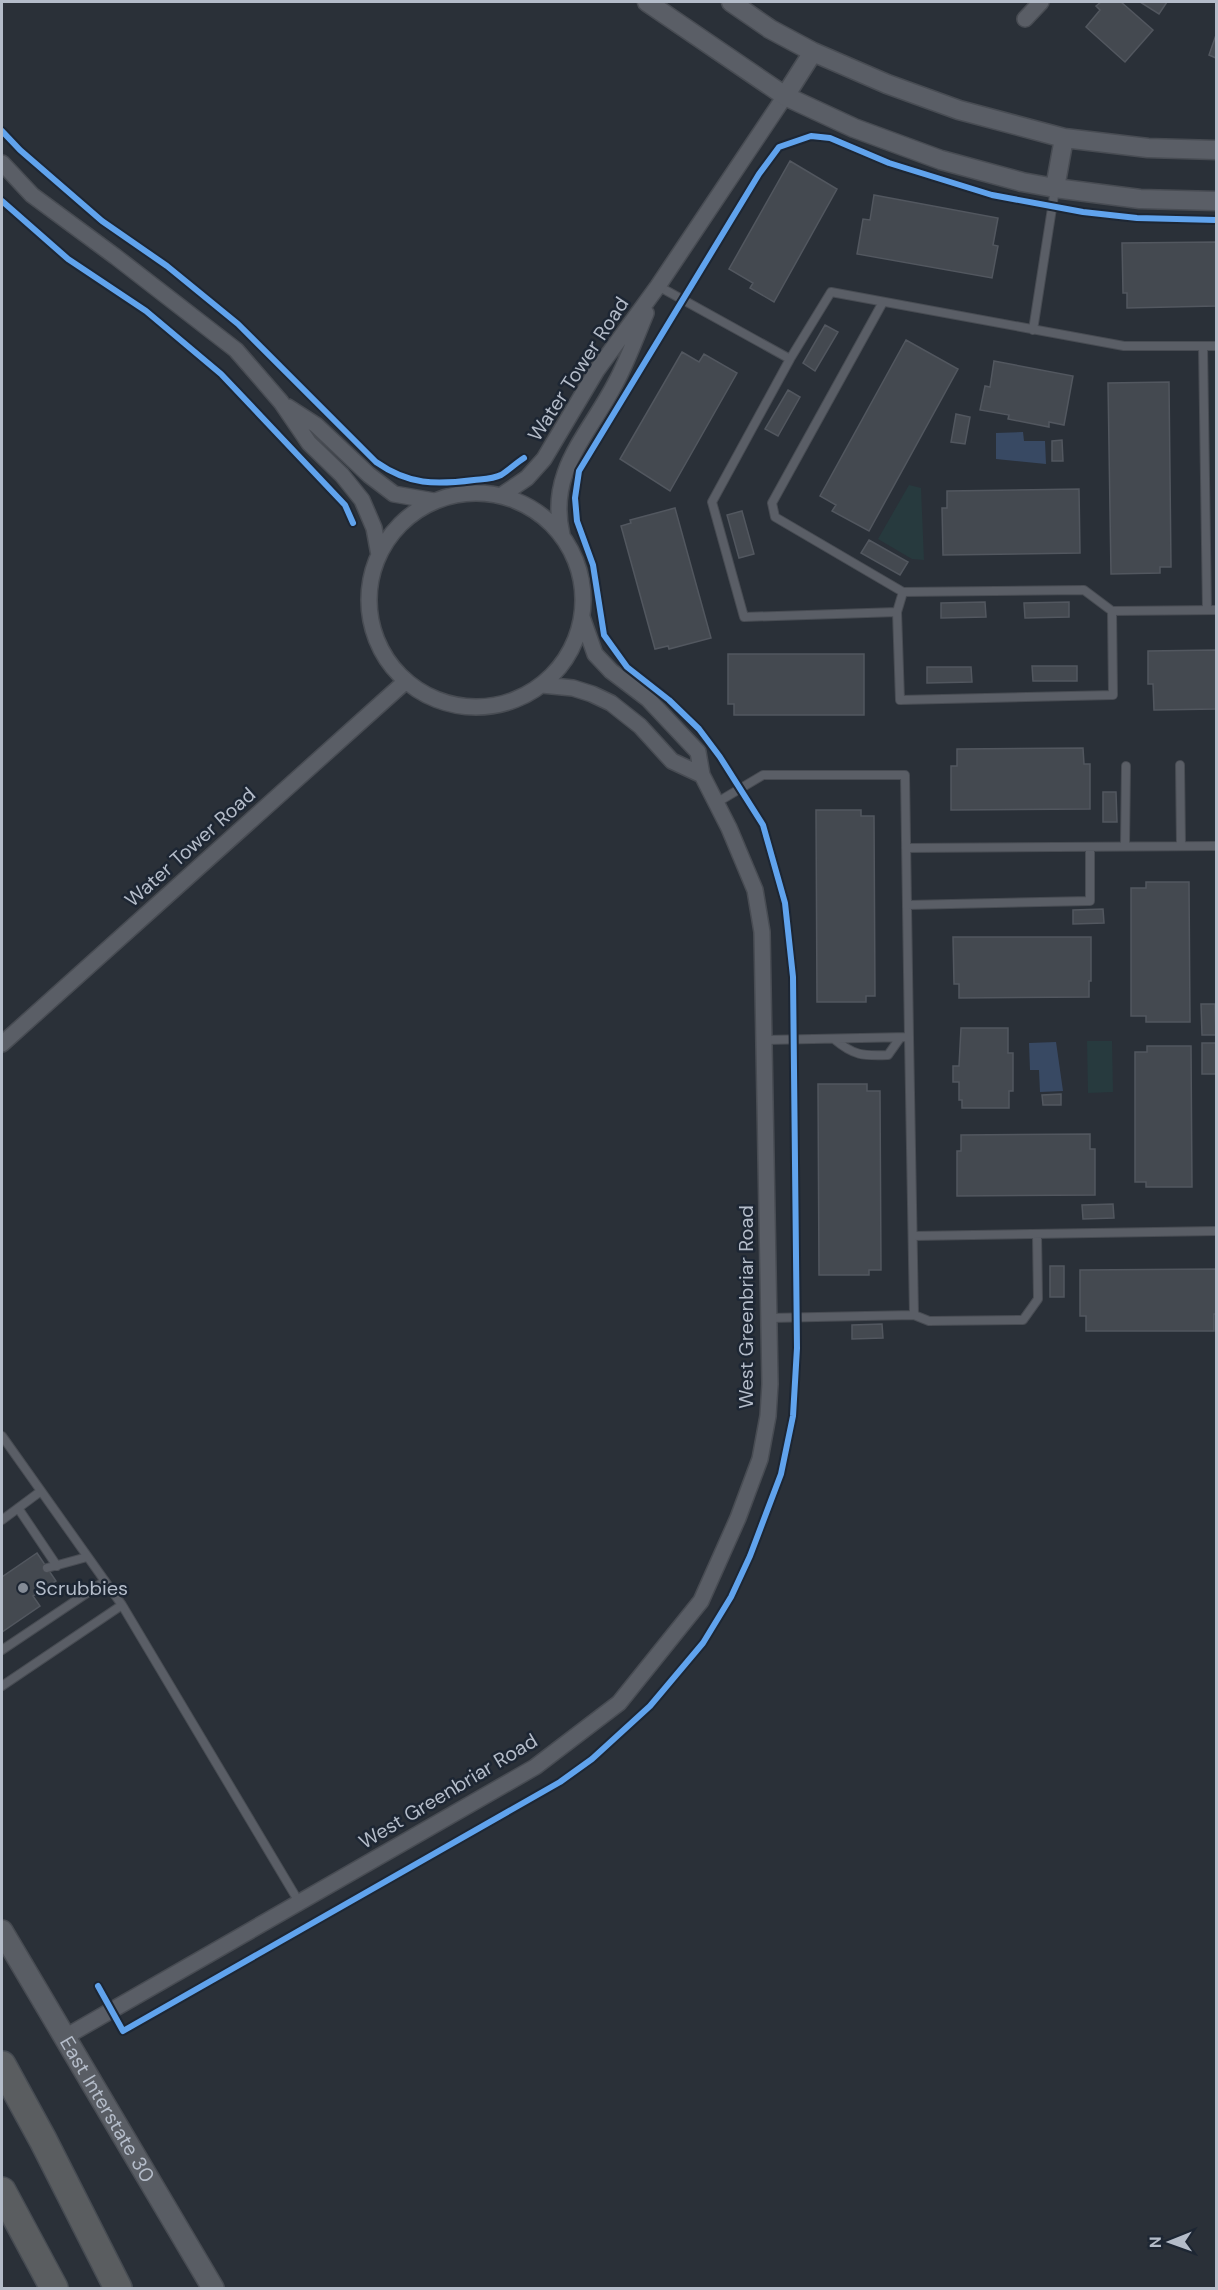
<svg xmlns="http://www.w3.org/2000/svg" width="1218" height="2290" viewBox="0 0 1218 2290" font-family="'DM Sans',sans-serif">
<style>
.green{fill:#273a3e}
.water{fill:#384963}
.building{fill:#444950;stroke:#52575f;stroke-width:1.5}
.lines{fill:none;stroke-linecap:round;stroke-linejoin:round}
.service-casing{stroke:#484c53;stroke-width:10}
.minor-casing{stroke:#484c53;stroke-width:18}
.tertiary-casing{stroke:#484c53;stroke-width:21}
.secondary-casing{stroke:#484c53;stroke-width:24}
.motorway-casing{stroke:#474c53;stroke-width:30}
.service{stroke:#5a5e66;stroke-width:8}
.minor{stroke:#5a5e66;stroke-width:15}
.tertiary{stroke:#5a5e66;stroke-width:18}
.secondary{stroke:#595d64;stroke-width:21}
.motorway{stroke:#5a5d60;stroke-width:27}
.cycleway-casing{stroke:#1d2633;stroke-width:10}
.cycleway{stroke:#60a3ed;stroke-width:6}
.poi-dot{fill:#848b96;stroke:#1d2633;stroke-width:2}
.labels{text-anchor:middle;stroke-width:5;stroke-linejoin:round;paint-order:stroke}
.street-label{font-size:20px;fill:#b4bcc9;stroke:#1d2633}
.poi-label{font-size:20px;fill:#b4bcc9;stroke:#1d2633;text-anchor:start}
</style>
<rect width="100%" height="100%" fill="#2a3038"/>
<path class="green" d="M909 485 921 488 924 560 912 559 878 539Z
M1087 1041H1112L1113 1092 1088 1093Z"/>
<path class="water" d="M1023 432 1024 441H1045L1046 464 996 459V433Z
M1056 1042 1063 1091 1040 1092 1039 1070H1030L1029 1043Z"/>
<path class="building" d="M1101 2H1121L1153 30 1125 62 1086 27 1100 10 1096 6Z
M1140 2H1167L1159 14Z
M1216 35V58L1209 55Z
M790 161 837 189 774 302 750 288 753 283 729 269Z
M874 195 998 218 993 245 998 246 992 278 857 254 863 219 870 220Z
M1216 242V306L1127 308V293H1123L1122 243Z
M825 325 838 332 815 371 803 363Z
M906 340 958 369 869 531 832 511 836 505 820 496Z
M682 352 699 362 704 354 737 373 670 491 620 459Z
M994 361 1073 376 1064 425 1049 422V427L1008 419 1009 415 980 410 985 386 990 387Z
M1169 382 1171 567H1160V573L1111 574 1108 383Z
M788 390 800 397 778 436 765 429Z
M956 414 970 417 965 444 951 442Z
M1062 440 1063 461H1052V441Z
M1079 489 1080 553 943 555 942 508H947V491Z
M675 508 711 638 669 649 668 646 655 649 621 526 631 523 630 520Z
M742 511 754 554 739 558 727 515Z
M869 540 908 562 900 575 861 553Z
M985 602 986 617 941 618V603Z
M1069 602V617L1025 618 1024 603Z
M1216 650V709L1154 710 1153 684H1148V651Z
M728 654H864V715H734V704H728Z
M1032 666H1077V681H1033Z
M927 667H971L972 682 927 683Z
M1083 748 1084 764H1090V809L951 810V766H957V749Z
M1103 792H1116L1117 822H1103Z
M816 810H861V816H874L875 996H866V1002H817Z
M1146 882H1189L1190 1022H1146V1016H1131V888H1146Z
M1103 909 1104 923 1073 924V910Z
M953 937H1091V981H1089V997L959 998V984H954Z
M1201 1004H1215L1216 1035H1202Z
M961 1028H1008V1053H1013V1091H1009V1108H962V1100H959V1082H953V1066H959Z
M1202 1043H1216V1074H1202Z
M1147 1046H1191L1192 1187H1146V1182H1135V1052H1147Z
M818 1084H867V1091H880L881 1270H869V1275H819Z
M1061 1094V1105H1043L1042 1095Z
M1090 1134V1149H1095V1195L957 1196V1151H961V1135Z
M1113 1204 1114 1218 1083 1219 1082 1205Z
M1050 1266H1064V1297H1050Z
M1216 1269V1314H1214V1331H1086V1316H1080V1270Z
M882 1324 883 1338 852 1339V1325Z
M37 1553 56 1581 33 1596 40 1606 2 1632V1577Z"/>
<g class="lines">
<defs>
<path id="service" d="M658 286 790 359
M883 302 772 503 775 517 903 592 897 612
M1033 330 1055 189
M1203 346 1207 610
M1216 346H1124L831 292 790 359 712 502 744 617 897 612 900 700 1113 695 1112 611 1216 610
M903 592 1084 590 1112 611
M1180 765 1181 846
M716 803 763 775H905L909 1037 765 1040
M1125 846 1126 766
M906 848 1216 846
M907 905 1090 901V847
M834 1039C854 1056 863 1056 888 1055L900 1038
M913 1236 1216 1231
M914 1315 929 1321 1023 1320 1038 1299 1037 1235
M769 1318 914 1315 909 1037
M2 1436 122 1605 299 1902
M18 1508 57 1566
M2 1520 41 1491
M47 1568 87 1557
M2 1650 105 1581
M2 1686 122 1605"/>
<path id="minor" d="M1025 19 1041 2
M2 163 32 195 116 257 236 350 281 402 309 443 342 475 362 500 374 528 379 555
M288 407 316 425 369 475 394 494 434 501
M369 600a107 107 0 1 1 214 0a107 107 0 1 1-214 0Z
M502 495 527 478 544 459 597 370 658 286 785 96
M562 535C547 472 588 436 615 384 627 362 636 337 646 313
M542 685 573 688 592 694 611 703 640 726 672 761 702 775
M2 1044 406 681
M65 2037 535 1767 619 1703 701 1601 738 1518 760 1459 768 1416 770 1384 762 932 755 890 729 828 702 775 698 752 648 699 611 671 595 654 582 617"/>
<path id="tertiary" d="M647 2 785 96 854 128 941 160 1022 182 1055 188 1140 199 1216 201
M731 2 770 29 813 52 887 84 959 110 1064 138 1148 148 1216 150
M785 96 813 52
M1055 188 1064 138"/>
<g id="secondary">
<path id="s1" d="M2 1931 213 2288"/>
</g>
<path id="motorway" d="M2 2065 43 2140 118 2288
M2 2191 54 2288"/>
</defs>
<use href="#service" class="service-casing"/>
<use href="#minor" class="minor-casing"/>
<use href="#tertiary" class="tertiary-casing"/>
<use href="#secondary" class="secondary-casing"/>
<use href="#motorway" class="motorway-casing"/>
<use href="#service" class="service"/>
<use href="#minor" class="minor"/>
<use href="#tertiary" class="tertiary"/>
<use href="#secondary" class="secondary"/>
<use href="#motorway" class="motorway"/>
<defs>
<path id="cycleway" d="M2 131 20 150 102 221 167 266 238 324 376 462C409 485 435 485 474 480 483 479 493 479 501 475 509 470 516 463 524 458
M2 201 68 259 146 311 221 374 345 505 353 523
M98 1986 123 2031 560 1782 592 1759 650 1706 703 1643 731 1597 750 1556 781 1474 793 1416 797 1348 793 977 785 903 763 825 720 757 699 729 669 700 627 667 604 635 593 565 577 521 575 498 579 471 759 174 779 147 811 136 830 138 889 163 992 195 1083 212 1137 218 1216 220"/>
</defs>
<use href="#cycleway" class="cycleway-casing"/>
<use href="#cycleway" class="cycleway"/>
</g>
<circle class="poi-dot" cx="23" cy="1588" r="6"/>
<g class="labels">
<g class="street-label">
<text transform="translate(578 369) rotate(-57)" y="7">Water Tower Road</text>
<text transform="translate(190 847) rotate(-42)" y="7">Water Tower Road</text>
<text transform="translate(746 1307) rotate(-90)" y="7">West Greenbriar Road</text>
<text transform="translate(448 1791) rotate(-31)" y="7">West Greenbriar Road</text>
<text dy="7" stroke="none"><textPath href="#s1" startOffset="207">East Interstate 30</textPath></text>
</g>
<g class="poi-label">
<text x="35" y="1595">Scrubbies</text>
</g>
</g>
<rect width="1218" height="2290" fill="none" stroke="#b4bcc9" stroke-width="6"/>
<g transform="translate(1170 2242) rotate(269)" stroke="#1d2633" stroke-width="4.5" paint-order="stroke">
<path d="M0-4.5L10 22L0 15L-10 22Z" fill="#b4bcc9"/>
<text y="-9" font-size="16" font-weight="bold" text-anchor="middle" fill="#b4bcc9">N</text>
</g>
</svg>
